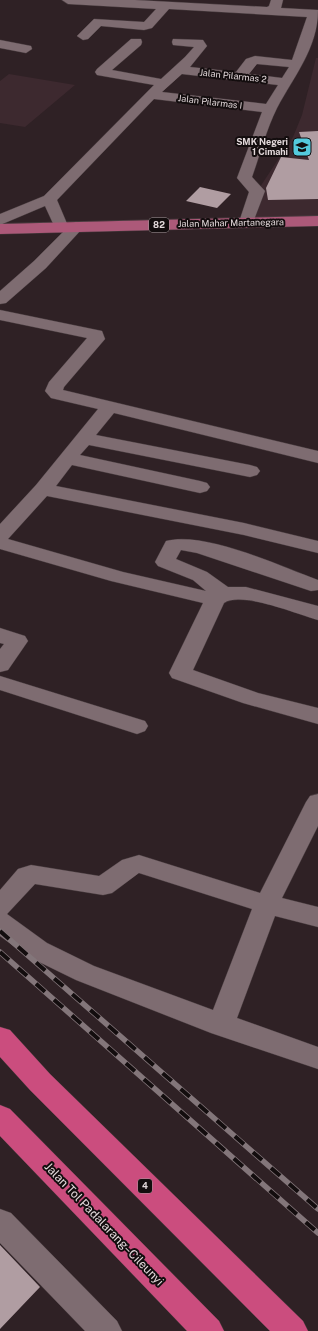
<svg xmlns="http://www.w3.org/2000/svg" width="318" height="1331" viewBox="0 0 318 1331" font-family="'Public Sans',sans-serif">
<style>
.built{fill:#3d292f}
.building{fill:#b09da2}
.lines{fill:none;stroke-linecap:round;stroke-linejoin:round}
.minor-casing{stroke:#483c3f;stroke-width:1}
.primary-casing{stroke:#483c3f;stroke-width:1}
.motorway-casing{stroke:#483c3f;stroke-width:1}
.minor{fill:#7e6c71;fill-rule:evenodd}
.primary{fill:#ac5979;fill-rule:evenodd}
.motorway{fill:#cb4d7e;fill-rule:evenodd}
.rail-casing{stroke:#83767a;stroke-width:5.5}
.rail{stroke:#130d0e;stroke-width:4;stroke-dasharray:12;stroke-linecap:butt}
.labels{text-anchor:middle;stroke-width:4;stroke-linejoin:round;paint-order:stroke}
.far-street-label{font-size:9px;fill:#e3d9db;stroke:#130d0e}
.far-poi-label{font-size:9px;font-weight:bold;fill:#e3d9db;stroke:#130d0e;text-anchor:end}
.shield{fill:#130d0e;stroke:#a59c9e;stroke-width:1}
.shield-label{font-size:9px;font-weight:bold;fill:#e3d9db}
.near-street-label{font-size:12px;fill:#e3d9db;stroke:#130d0e}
</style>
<rect width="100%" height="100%" fill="#2f2125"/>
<path class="built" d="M316 58H318V216L251 218 258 190 293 137 302 115Z
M9 74 75 85 25 127 0 123V81Z"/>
<path class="building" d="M318 131V199L268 200 266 188 281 157 309 160 299 132Z
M200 187 231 194 217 208 186 201Z
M0 1245 40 1287 0 1329Z"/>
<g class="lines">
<defs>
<path id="minor" d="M62 0H135L267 7 269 6 271 0H283L281 8 318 10C318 48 294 76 277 108 266 130 260 155 252 177L265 191 252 225H242L239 222 249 192 237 178 262 112 154 99 57 200 68 226 76 222 81 224 84 227 81 230 46 268 6 303 0 304V291L34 261 64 231 56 230 45 206 0 225V214L44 196 154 85 97 75 95 72 97 69 131 39H141L142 42 141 45 112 70 161 79 185 57 194 47 173 45 172 42 173 39 203 40 207 46 190 67 236 72 246 59 255 56 292 60 307 17 169 9 152 28 144 30 101 26 88 39 83 40 77 36 94 19 144 22 156 9 68 4ZM257 64 289 67 282 78 249 74ZM182 74 278 85 266 104 162 92Z
M0 40 31 46 32 49 26 53 0 48Z
M0 310 102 331 105 339 64 387 63 390 318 451V463L114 413 96 435 250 465 257 467 260 471 257 475 250 477 89 445 80 455 200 481 207 483 210 487 207 491 200 493 72 465 56 486 244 523 318 541V553L244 535 47 496 8 539 123 572 206 591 193 580 158 566 155 562 166 541C205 531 280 566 318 580V590L311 591 197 553 181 550 176 559 207 572 228 587H246L318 606V620C297 614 242 591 224 603L193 670 258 693 318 708V724L243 703 172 678 169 673 203 603 111 581 0 549V524L36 485 98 409 51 398 45 391 49 382 87 338 0 320Z
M0 628 25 636 28 641 8 670 0 672V649L4 644 0 643Z
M0 676 145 721 148 726 145 731 137 734 0 690Z
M318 794V826L282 898 318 907V927L275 916 237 1018 318 1047V1069L211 1033 76 980 29 957 0 936V890L18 869 31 865 99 876 122 860 139 855 260 893 306 802 310 796ZM139 873 252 909 213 1010 94 966 47 943 7 914 35 884 103 895 112 893Z
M0 1209 11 1213 117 1321 122 1331H85L0 1243Z"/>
<path id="primary" d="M318 216V226L0 234V224Z"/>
<path id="motorway" d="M0 1027 10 1030 50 1074 303 1321 308 1331H270L30 1090 0 1057Z
M0 1105 10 1109 219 1321 224 1331H187L0 1136Z"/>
</defs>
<use href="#minor" class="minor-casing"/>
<use href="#primary" class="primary-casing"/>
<use href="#motorway" class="motorway-casing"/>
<use href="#minor" class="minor"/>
<use href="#primary" class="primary"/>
<use href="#motorway" class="motorway"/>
<defs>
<path id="rail" d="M0 931 318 1209
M0 952 318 1233"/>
</defs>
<use href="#rail" class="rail-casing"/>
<use href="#rail" class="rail"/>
</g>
<defs>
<symbol id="school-square" viewBox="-11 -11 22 22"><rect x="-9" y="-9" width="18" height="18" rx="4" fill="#54cadd" stroke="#130d0e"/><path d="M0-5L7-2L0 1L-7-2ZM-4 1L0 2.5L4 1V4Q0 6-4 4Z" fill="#111"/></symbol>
</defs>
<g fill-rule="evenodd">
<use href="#school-square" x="291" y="136" width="22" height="22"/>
</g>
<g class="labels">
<g class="far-street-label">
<text transform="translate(233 76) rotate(6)" y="3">Jalan Pilarmas 2</text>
<text transform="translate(210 102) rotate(7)" y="3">Jalan Pilarmas I</text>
<text transform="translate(231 223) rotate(-1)" y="3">Jalan Mahar Martanegara</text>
</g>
<g class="far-poi-label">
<text x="288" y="145">SMK Negeri<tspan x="288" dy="10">1 Cimahi</tspan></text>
</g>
<g class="shield">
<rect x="149" y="218" width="20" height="14" rx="3"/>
<rect x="138" y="1179" width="14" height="14" rx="3"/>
</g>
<g class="shield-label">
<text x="159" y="228">82</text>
<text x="145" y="1189">4</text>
</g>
<g class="near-street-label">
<text transform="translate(104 1224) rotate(46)" y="4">Jalan Tol Padalarang–Cileunyi</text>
</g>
</g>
</svg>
